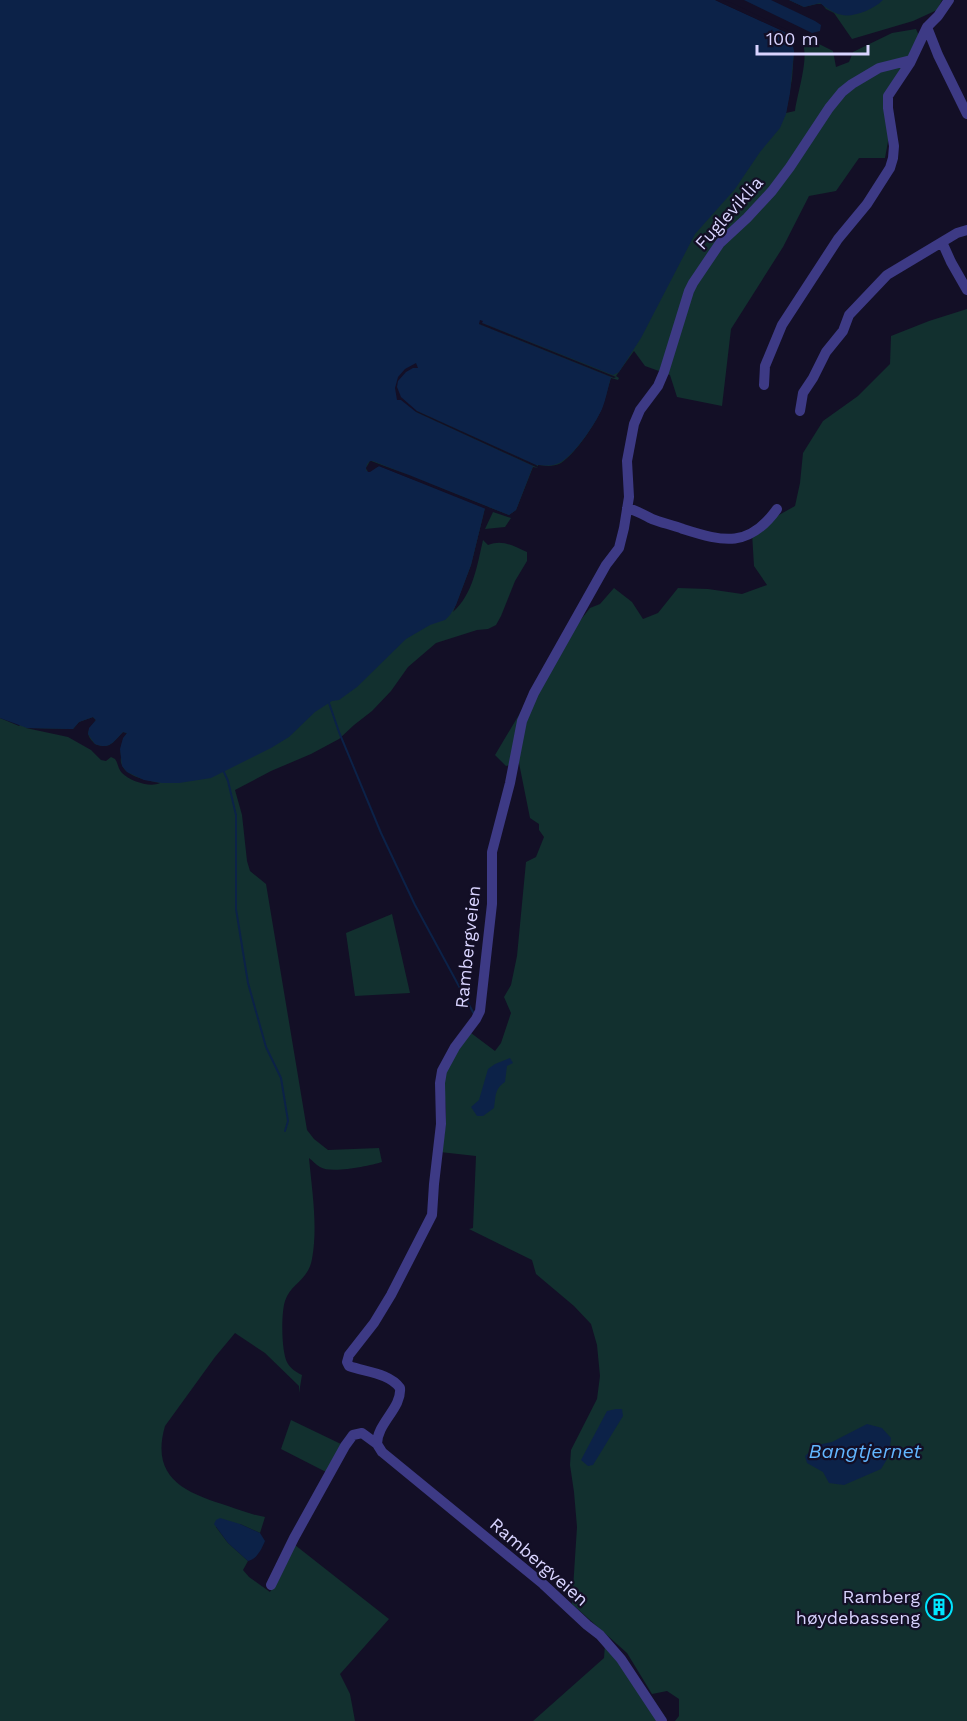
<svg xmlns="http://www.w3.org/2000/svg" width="967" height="1721" viewBox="0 0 967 1721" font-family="'Work Sans',sans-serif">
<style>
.green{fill:#12302f;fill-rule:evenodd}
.water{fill:#0c2248}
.pier{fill:#130f26}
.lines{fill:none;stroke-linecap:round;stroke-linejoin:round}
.stream{stroke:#0c2248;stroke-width:2}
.minor{stroke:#3d3a85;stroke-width:10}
.labels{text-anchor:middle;stroke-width:4.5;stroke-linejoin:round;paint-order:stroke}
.street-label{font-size:18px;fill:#d9d4ff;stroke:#130f26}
.poi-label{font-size:18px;fill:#d9d4ff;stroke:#130f26;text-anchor:end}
.water-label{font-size:20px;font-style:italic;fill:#62b6ff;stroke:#130f26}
</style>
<rect width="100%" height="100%" fill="#130f26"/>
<path class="green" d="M715 0 794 51 792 79 786 113 795 111C797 94 810 56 802 42L807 38 833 51 836 67 849 62 853 52 892 33 916 29 920 38 883 98 889 136 885 158H859L836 191 809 196 783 247 731 329 722 406 677 397 670 375 645 366 634 351 616 376 619 378 618 380 611 378C608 387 606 396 603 405 598 421 575 454 561 463 553 467 546 466 538 465V468L533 467 516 510 509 515 371 461 366 469 414 480 485 508 471 565 453 612C473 594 477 566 483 540L488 545C503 539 513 546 527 552V561L515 581 501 616 496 625 488 629 477 630 436 643 408 667 391 691 372 711 354 725 339 739 311 754 271 771 235 790 242 815 247 861 250 871 266 884 307 1130 314 1139 328 1150 379 1148 382 1162C369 1166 331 1174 320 1167 316 1165 312 1160 309 1158 312 1191 318 1226 312 1259 308 1281 291 1283 285 1301 281 1313 281 1354 288 1364 291 1369 298 1373 302 1375L299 1393V1386L265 1353 235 1333 215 1357 165 1426C150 1478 185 1493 228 1506 240 1510 252 1515 265 1517L260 1533 240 1524 216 1527 228 1543 248 1561 243 1570 249 1577 270 1592 295 1545 389 1619 340 1674 350 1694 355 1721H0V718L19 726ZM93 717 96 720C88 731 84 733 95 744 110 750 113 742 123 732L127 733C122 740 120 747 121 756 121 759 120 762 122 765 126 777 150 781 160 783 150 788 130 781 122 773 118 769 118 763 115 759L111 757 106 761 101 760 91 750 68 737 26 728 73 729 79 722Z
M789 0H942L937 10 913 21 852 39 834 13 826 9 822 4H817L804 7Z
M967 309V1721H675L679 1716V1699L667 1691 652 1694 627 1653 572 1604 577 1527 574 1492 570 1465 571 1450 597 1399 600 1376 597 1345 591 1324 574 1306 536 1274 532 1260 469 1229 473 1228 476 1156 440 1152C444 1140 446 1128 446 1115 446 1102 443 1090 445 1077 447 1060 461 1046 471 1033L495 1051 501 1043 511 1013 504 997 511 985 517 956 526 862 536 857 544 837 539 830V824L530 818 519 763 506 766 495 755 529 698 579 622 590 608 600 604 614 588 632 602 643 619 658 613 678 588 708 589 742 594 767 585 754 566 752 533 770 520 795 506 800 483 803 453 823 421 858 396 890 364 891 336 929 321Z
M493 512 511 518 505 527 485 529Z
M392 914 410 993 355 996 346 933Z
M291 1420 343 1445 326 1472 281 1449Z
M605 1644 660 1721H533L604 1658Z"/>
<path class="water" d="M0 0H715L785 32 791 37 794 51 790 93 786 114 780 128 760 152 735 189 695 234 641 338 619 372 613 375 482 323 479 324 611 377C608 387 606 399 602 409 595 424 574 456 559 463 550 467 545 465 536 465L417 411 416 412 533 466 516 510 509 515 373 461H370L367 464 366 471 379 466 485 508 471 565 456 605 450 615 445 620 430 625 406 639 357 687 339 700 332 701 315 712 289 737 271 748 211 778 179 783H162L144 780 127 772 122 766 120 749 123 738 127 733 123 732C113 742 110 750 95 744L88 734 89 728 96 720 93 717 79 722 73 729H69L27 728 0 718Z
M744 0H771L815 21 821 25 820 31 812 33Z
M789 0H883C878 5 872 8 866 11 845 19 837 16 820 3L804 7Z
M510 1058 513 1063 507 1066 505 1082C494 1089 496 1097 494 1108L483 1116H477L471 1107 479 1100 488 1069 495 1064Z
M616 1409H622L623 1416 593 1465 588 1466 581 1460 607 1411Z
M867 1424 882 1428 891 1438 889 1456 881 1469 844 1485 829 1483 823 1472 807 1463 805 1456 817 1445 832 1442Z
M220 1518 240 1524 260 1533 265 1541C261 1550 257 1559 248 1561L228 1543 214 1524 216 1520Z"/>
<path class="pier" d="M715 0H723L734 4 786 29 792 33 795 40 785 32Z
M480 320 483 321 482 323 616 377 614 378 479 324Z
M416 363 418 368H413L406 372 398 381 397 387 401 397 417 411 536 465 539 467 538 468 416 412 401 400H397L395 388 398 377 405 369Z
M370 461 409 475 488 507 486 509 379 466 370 472H368L366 468Z"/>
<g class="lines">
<path class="stream" d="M329 703 339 732 381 833 415 905 474 1014
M224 772 228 781 236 815V909L248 983 266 1047 281 1078 288 1121 285 1131"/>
<path class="minor" d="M927 27 938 55 967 114
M942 242 951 262 967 290
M764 385 765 366 782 325 838 239 867 204 890 168 893 158 894 146 888 108V96L910 63 927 27 938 16 949 0
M800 411 803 393 813 378 826 352 843 331 849 315 887 275 957 233 967 230
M627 508C636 510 644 515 652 519 662 523 673 525 683 529 724 542 749 548 777 509
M377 1444C377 1423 402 1408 400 1388 389 1373 365 1372 349 1366L347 1362 349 1355 374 1323 391 1295 432 1215 434 1184 441 1124 440 1083 442 1071 455 1047 476 1019 480 1011 492 904V852L510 783 522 721 534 693 606 565 619 548 624 528 629 497 627 461 634 424 640 410 658 386 664 372 689 291 693 283 720 243 747 218 772 191 790 167 829 108 842 92 852 84 879 68 911 60
M271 1585 294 1538 345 1446 353 1435 362 1433 377 1444 382 1452 543 1584 587 1625 600 1635 621 1659 662 1721"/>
</g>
<defs>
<symbol id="building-ring" viewBox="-11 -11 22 22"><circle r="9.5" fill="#130f26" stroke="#00e5ff" stroke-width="1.5"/><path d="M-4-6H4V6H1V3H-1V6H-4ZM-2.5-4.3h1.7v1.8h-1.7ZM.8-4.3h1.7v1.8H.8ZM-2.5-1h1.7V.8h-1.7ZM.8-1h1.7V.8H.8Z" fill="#00e5ff"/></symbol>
</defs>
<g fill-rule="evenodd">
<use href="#building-ring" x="924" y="1592" width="30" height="30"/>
</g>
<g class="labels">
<g class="street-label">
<text transform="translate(729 213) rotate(-48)" y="6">Fugleviklia</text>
<text transform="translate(468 947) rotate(-84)" y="6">Rambergveien</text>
<text transform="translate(539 1562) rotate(41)" y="6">Rambergveien</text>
</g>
<g class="poi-label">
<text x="920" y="1603">Ramberg<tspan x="920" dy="21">høydebasseng</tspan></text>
</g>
<g class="water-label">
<text x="865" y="1458">Bangtjernet</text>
</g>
</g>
<path d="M757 45v9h111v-9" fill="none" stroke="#d9d4ff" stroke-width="3"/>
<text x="766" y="45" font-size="18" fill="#d9d4ff" stroke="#130f26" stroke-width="4.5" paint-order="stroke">100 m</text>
</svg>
